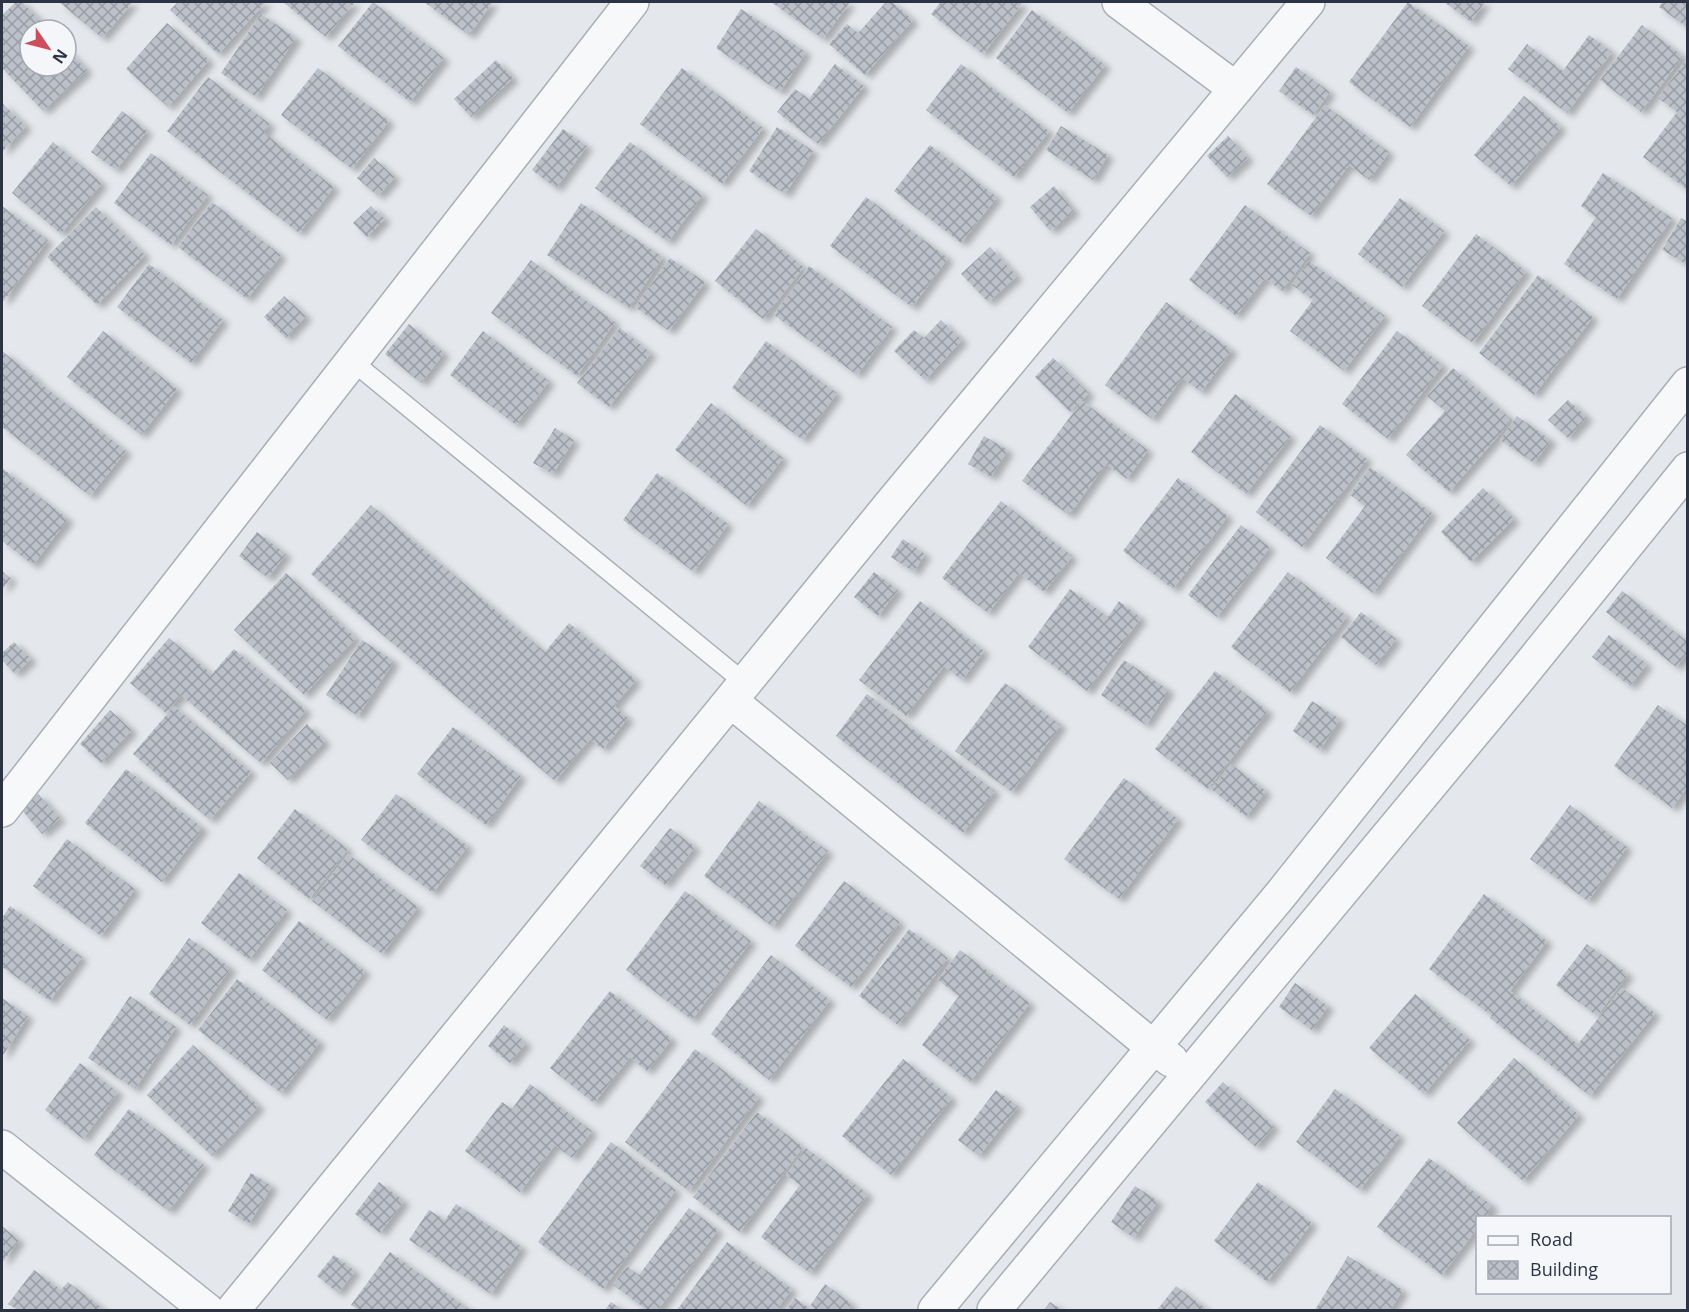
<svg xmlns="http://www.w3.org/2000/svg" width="1689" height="1312" viewBox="0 0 1689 1312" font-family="'Open Sans',sans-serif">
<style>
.building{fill:url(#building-cross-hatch);filter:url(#shadow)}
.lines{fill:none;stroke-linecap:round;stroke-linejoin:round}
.service-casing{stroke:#a9aeb6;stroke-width:21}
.minor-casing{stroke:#a9aeb6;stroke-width:36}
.service{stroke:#f7f8fa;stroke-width:18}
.minor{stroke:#f7f8fa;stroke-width:33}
</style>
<defs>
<pattern id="building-cross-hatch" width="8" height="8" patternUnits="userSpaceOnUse" patternTransform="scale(1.5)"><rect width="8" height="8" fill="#bbc0c9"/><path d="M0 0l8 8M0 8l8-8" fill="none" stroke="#989da5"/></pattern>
<filter id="shadow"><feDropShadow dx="6" dy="4" stdDeviation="3" flood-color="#0004"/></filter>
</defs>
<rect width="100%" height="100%" fill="#e4e7eb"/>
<path class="building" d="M16 2H22L49 30H30V66H66V48L87 70 43 111 2 68V15Z
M59 2H133L102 38Z
M178 2H266L218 54 170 10Z
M283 2H355L326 37Z
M373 2 444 58 410 102 338 46Z
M424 2H493L469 35Z
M771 2H850L823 39Z
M886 2H892L913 20 865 75 829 44 847 24 858 33Z
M941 2H1019L1022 4 983 54 931 14Z
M1408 2 1469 46 1410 127 1349 82Z
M1444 2H1485L1471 22Z
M1663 2H1688V28L1659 7Z
M741 9 806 52 780 92 716 48Z
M1032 10 1105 65 1068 113 996 58Z
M261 14 296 38 256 97 221 73Z
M167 23 209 60 168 107 126 69Z
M1642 25 1683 56 1641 112 1600 80Z
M1589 35 1612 52 1567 113 1508 69 1527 44 1563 71Z
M496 60 513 78 471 117 454 99Z
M1686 60 1688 61V190L1643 157 1677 112 1658 98Z
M835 64 864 86 818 144 777 112 795 89 809 99Z
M961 64 1049 131 1014 177 926 110Z
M1296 67 1330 92 1313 115 1279 91Z
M318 68 389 121 352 169 281 115Z
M682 68 763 128 722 184 640 124Z
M208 77 270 124 264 133 334 187 299 233 167 131Z
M1524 96 1561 127 1511 186 1474 155Z
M2 103 26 126 2 152Z
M1325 105 1389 152 1369 180 1349 165 1311 216 1267 184Z
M122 111 147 131 116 170 91 152Z
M1061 126 1108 155 1093 180 1046 150Z
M777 127 813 151 785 194 749 171Z
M563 129 587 146 556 188 532 170Z
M1228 136 1248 158 1227 177 1207 156Z
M53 142 102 183 61 234 12 193Z
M630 142 703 195 668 242 595 188Z
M930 145 997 197 961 243 894 191Z
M151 153 208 195 171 245 114 203Z
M374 158 395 177 378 196 357 178Z
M1603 173 1672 218 1617 299 1564 264 1596 217 1581 206Z
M1054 186 1074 211 1050 231 1030 207Z
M866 197 948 258 912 307 830 246Z
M1400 198 1444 231 1402 287 1358 254Z
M212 202 281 255 247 299 178 247Z
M581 203 663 257 629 308 547 255Z
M1245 205 1310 253 1282 291 1265 278 1236 316 1189 280Z
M2 206 48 240 3 302 2 301Z
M371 206 385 219 367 237 353 223Z
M96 207 145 255 97 305 47 257Z
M1681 218 1688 222V265L1662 250Z
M756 229 804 267 763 319 715 281Z
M1476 234 1526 271 1473 343 1422 306Z
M990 247 1017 276 988 302 961 274Z
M670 258 705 282 669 331 635 307Z
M531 260 615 322 577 376 491 313Z
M1309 261 1385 316 1344 371 1290 331 1313 300 1292 285Z
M149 264 223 320 191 363 117 307Z
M809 266 892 327 857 375 774 315Z
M1538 275 1593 317 1534 395 1479 353Z
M284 296 306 316 286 338 264 317Z
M1166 302 1232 350 1201 392 1182 378 1152 419 1105 385Z
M941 320 962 340 925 380 894 351 914 330 924 338Z
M409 324 444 353 421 383 385 354Z
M620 328 651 353 609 407 577 383Z
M103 331 177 389 141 435 67 377Z
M483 331 549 381 516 425 450 375Z
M1397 331 1443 365 1388 439 1342 404Z
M766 341 837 393 803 440 732 388Z
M2 351 37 379 36 380 126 451 90 496 2 427Z
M1053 358 1089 393 1070 412 1035 377Z
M1453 368 1512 420 1449 492 1406 455 1445 411 1427 396Z
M1235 394 1291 436 1246 494 1191 452Z
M1568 400 1587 417 1568 438 1548 420Z
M1082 401 1148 450 1127 479 1106 464 1069 515 1022 481Z
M711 403 783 458 747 506 675 450Z
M1517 416 1551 440 1534 463 1500 440Z
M1320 425 1367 459 1302 547 1256 512Z
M555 428 574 440 553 474 533 463Z
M984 436 1008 450 991 477 968 464Z
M1370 467 1432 513 1373 593 1326 558 1365 506 1350 495Z
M2 468 68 519 33 565 2 541Z
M657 473 728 524 694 572 623 520Z
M1178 478 1228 516 1173 589 1123 551Z
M1483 488 1514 519 1471 562 1441 532Z
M1001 501 1072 556 1044 592 1019 573 988 613 942 578Z
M371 505 545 652 569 623 636 680 614 706 628 718 603 749 590 739 555 781 311 574Z
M1241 525 1270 547 1217 617 1188 595Z
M257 532 286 554 268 578 239 556Z
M903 539 925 554 914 572 891 557Z
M2 571 11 578 2 590Z
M874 572 898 590 878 616 854 597Z
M1288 572 1347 616 1290 692 1231 647Z
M286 573 356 638 304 695 234 630Z
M1070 589 1108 617 1119 601 1141 618 1087 691 1028 647Z
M1622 591 1688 642V652L1676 667 1606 612Z
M920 601 984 651 962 680 944 666 906 716 859 680Z
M1361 612 1396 639 1376 665 1341 637Z
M1609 635 1647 664 1630 686 1592 657Z
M169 638 212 674 234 649 306 710 261 763 181 695 166 713 130 683Z
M362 640 394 661 358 716 326 695Z
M14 642 31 659 15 674 2 660V653Z
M1124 660 1169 690 1146 725 1101 695Z
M1215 671 1268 711 1208 789 1155 749Z
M1005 683 1061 725 1012 792 955 751Z
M867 694 995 791 963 833 836 736Z
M1312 701 1340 719 1320 750 1293 731Z
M1658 705 1688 726V786L1672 808 1614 766Z
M174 706 251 772 210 820 133 754Z
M110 710 132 730 101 763 80 744Z
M307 724 325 741 288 780 270 763Z
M453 727 521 776 486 825 417 774Z
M1231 764 1266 791 1246 817 1211 789Z
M126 769 203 828 162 882 85 823Z
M1124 778 1178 819 1119 899 1064 859Z
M38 794 60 818 42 834 21 809Z
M396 794 468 846 433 893 361 840Z
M759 801 828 851 773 927 704 876Z
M1570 805 1627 847 1588 901 1530 859Z
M295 809 348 849 309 899 257 858Z
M670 828 695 847 665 885 640 866Z
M67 839 135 889 101 936 33 886Z
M348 854 418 907 382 954 312 901Z
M239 873 287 910 249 960 201 923Z
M844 881 900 922 851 987 795 946Z
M685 891 751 941 692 1020 626 970Z
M1484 894 1547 941 1510 991 1578 1044 1622 988 1655 1013 1590 1096 1490 1018 1492 1016 1429 969Z
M10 906 82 957 50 1001 2 967V918Z
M299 921 365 971 327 1020 262 970Z
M909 929 948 958 898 1025 859 996Z
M189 938 231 968 190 1025 149 994Z
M1587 944 1628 974 1597 1016 1556 985Z
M960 950 1030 1003 970 1082 922 1045 959 996 938 980Z
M771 955 830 1000 769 1080 711 1034Z
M237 979 320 1042 281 1093 198 1030Z
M1295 983 1328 1006 1312 1030 1279 1007Z
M610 991 672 1039 647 1071 630 1057 594 1103 550 1068Z
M1415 994 1470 1040 1424 1094 1369 1048Z
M130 996 176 1027 135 1089 88 1058Z
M2 998 28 1016 2 1057Z
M504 1025 526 1043 510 1063 488 1046Z
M193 1045 259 1106 212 1156 147 1095Z
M695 1049 759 1097 689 1191 625 1142Z
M1514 1058 1579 1115 1523 1181 1457 1123Z
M903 1059 952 1098 891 1175 842 1136Z
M80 1063 118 1092 83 1139 45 1110Z
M1223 1082 1274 1126 1256 1147 1205 1102Z
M530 1084 592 1131 572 1158 555 1145 520 1192 465 1151 502 1102 512 1109Z
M1335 1089 1400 1136 1360 1190 1296 1142Z
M996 1090 1018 1106 979 1156 958 1140Z
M129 1109 204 1165 169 1211 94 1155Z
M757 1112 803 1147 740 1232 693 1197Z
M611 1142 676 1190 603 1289 538 1242Z
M806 1148 868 1194 810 1273 761 1237 800 1185 786 1175Z
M1429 1158 1493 1206 1485 1218H1478V1227L1442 1275 1377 1227Z
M251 1173 272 1186 249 1224 228 1211Z
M379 1182 404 1201 380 1233 355 1214Z
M1258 1182 1312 1223 1267 1282 1214 1241Z
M1135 1186 1158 1201 1134 1238 1111 1222Z
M456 1204 522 1247 491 1294 409 1240 429 1210 445 1220Z
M689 1208 718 1230 658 1310H647L613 1285 627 1266 639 1275Z
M2 1226 19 1240 2 1263Z
M727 1242 792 1289 776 1310H677Z
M390 1252 470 1310H359L351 1305Z
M334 1255 355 1271 338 1293 317 1276Z
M1348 1256 1403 1290 1390 1310H1315Z
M34 1270 61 1290 68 1282 105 1310H18L8 1304Z
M825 1284 852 1304 847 1310H816L810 1306Z
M1176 1286 1208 1310H1157Z
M795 1298 812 1310H786Z
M611 1302 623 1310H605Z
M1050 1302 1062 1310H1044Z"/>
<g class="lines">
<defs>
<path id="service" d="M352 361 745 683"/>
<path id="minor" d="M1119 2 1236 89
M731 701 1153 1047 1171 1060
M2 810 632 2
M2 1147 207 1310
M233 1310 890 505 1308 2
M935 1310 1282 893 1688 384
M994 1310 1515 683 1688 469"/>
</defs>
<use href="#service" class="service-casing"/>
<use href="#minor" class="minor-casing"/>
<use href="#service" class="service"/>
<use href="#minor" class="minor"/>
</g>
<rect width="1689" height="1312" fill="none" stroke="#2c3444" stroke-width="6"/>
<rect x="1476" y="1216" width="195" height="78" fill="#f4f6f9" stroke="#a4a8b1" stroke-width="1.5"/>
<rect x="1488" y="1236" width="30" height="9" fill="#f7f8fa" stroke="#a4a8b1" stroke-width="1.5"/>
<text x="1530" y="1246" font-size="18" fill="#2c3444">Road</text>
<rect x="1488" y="1261" width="30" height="18" fill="url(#building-cross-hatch)" stroke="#a4a8b1" stroke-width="1.5"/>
<text x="1530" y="1276" font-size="18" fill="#2c3444">Building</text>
<g transform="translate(48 48) rotate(125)"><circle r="28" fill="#f4f6f9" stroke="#a4a8b1" stroke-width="1.5"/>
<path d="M0-4.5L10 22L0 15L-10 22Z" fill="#cb4e5d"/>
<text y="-9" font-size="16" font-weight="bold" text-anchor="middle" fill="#2c3444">N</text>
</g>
</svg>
